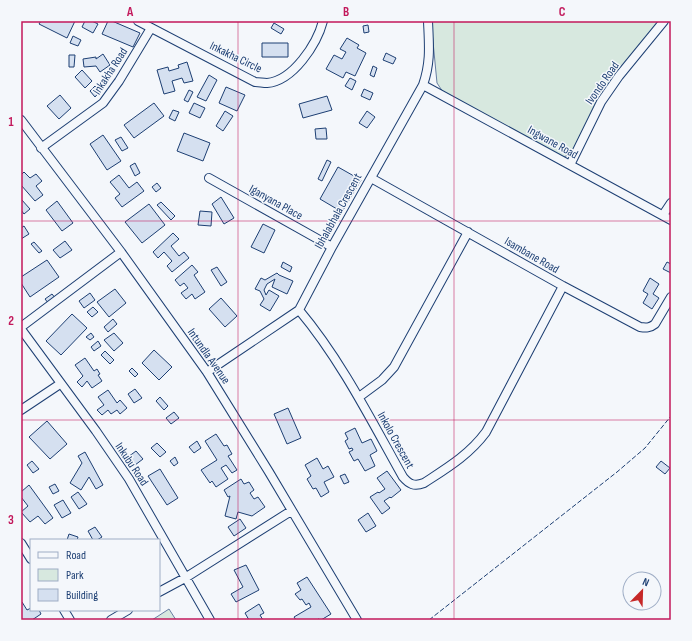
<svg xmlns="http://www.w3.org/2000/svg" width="692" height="641" viewBox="0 0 692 641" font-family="'Sofia Sans Condensed',sans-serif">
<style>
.green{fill:#d7e8df;stroke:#687fa3}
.building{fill:#d5e0f0;stroke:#1d3f73}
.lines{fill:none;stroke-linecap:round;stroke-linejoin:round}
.street-casing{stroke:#1d3f73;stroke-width:10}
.street{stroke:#f4f7fb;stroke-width:8}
.fence{stroke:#1d3f73;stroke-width:1;stroke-dasharray:5 2;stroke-linecap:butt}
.grid{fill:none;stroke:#c2185b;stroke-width:1;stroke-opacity:0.55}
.labels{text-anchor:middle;stroke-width:3;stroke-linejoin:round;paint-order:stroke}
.street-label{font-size:12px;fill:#1d3f73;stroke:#f4f7fb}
.neatline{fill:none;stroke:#c2185b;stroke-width:1.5}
.grid-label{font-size:13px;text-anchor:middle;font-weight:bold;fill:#c2185b}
</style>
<rect width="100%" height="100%" fill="#f4f7fb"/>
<path class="green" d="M431 21H659L618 74 574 152 564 157 560 156 447 95 441 89 437 83Z
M169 609 176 620H152Z"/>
<path class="building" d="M41 21H75L67 38 39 24Z
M85 21H92L98 24 93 33 82 27Z
M108 21H112L140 33 133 47 102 34Z
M274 23 284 29 281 34 271 28Z
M368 25 369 32 364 33 363 26Z
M73 36 81 40 78 46 70 43Z
M347 38 359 45 357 48 366 53 355 76 346 72 343 78 326 69 334 55 342 59 346 52 340 49Z
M262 43H288V57H262Z
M386 53 396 58 393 64 383 60Z
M103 54 110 65 100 72 96 66 84 67 83 59 96 57V59Z
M69 55H75L74 67H69Z
M187 62 193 81 184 83 182 78 172 81 175 91 164 94 157 70 168 67 169 71 179 68 178 65Z
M373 66 377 68 374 77 370 75Z
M82 70 92 81 85 88 75 77Z
M209 75 217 80 206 101 197 97Z
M350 78 356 81 352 90 345 86Z
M95 86 100 91 95 97 90 91Z
M226 87 245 95 237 111 219 103Z
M364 89 373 93 370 100 361 96Z
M189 90 193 92 188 102 184 100Z
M60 95 71 108 59 119 47 106Z
M327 96 332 110 303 118 299 104Z
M154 103 164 116 134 138 124 125Z
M194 103 205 108 200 118 189 113Z
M173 110 179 112 175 121 169 118Z
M225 111 233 116 223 131 216 126Z
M367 111 375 117 367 128 359 123Z
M326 128 327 139H316L315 129Z
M184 133 210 143 203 161 177 151Z
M103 135 121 161 107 170 90 144Z
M121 137 128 148 122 151 115 140Z
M327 160 331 162 322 181 318 179Z
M135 163 140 173 135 176 130 166Z
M338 167 361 180 342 212 320 199Z
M24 172 30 178 36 174 42 181 36 186 43 195 35 201 21 185V175Z
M119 175 129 188 137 182 144 191 122 207 115 198 120 194 110 182Z
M157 183 161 188 156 192 152 187Z
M221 197 234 218 224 224 212 204Z
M21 199 30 209 24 214 21 210Z
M57 201 73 223 62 231 46 210Z
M161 202 175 216 171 220 157 205Z
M149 204 165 225 142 243 125 222Z
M200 211 212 212 211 226 198 225Z
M263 224 275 230 264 253 251 247Z
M24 226 29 234 21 239V228Z
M173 233 179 239 171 246 179 256 184 252 189 258 172 272 167 266 172 261 164 252 158 258 153 252Z
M65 241 72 250 60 258 53 250Z
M34 242 42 251 39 253 31 244Z
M47 260 59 277 30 297 21 283V277Z
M283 262 292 267 290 272 281 267Z
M667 262 671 264V273L663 269Z
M192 265 198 272 194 275 205 292 195 299 192 294 186 299 181 293 188 288 184 283 180 286 175 280Z
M217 267 227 282 221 286 211 270Z
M277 273 279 275 293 281 287 294 272 287 275 279 267 284 264 290 266 295 269 290 279 296 270 311 260 305 264 299 260 291 255 289 261 278 265 280Z
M650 278 659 284 653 294 659 298 652 309 643 303 648 294 643 291Z
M115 289 126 303 109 317 97 302Z
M90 293 95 300 84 308 79 301Z
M52 294 56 299 49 304 45 299Z
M221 298 237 316 225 327 209 309Z
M93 307 98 312 92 317 87 312Z
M72 314 87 328 61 355 46 341Z
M113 319 117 324 108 332 104 327Z
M91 333 94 337 90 340 86 337Z
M114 333 123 343 114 351 104 340Z
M98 341 101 346 94 351 91 347Z
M154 350 172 367 159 380 142 363Z
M105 351 114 360 110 364 101 355Z
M85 358 94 371 97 369 100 374 98 375 102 381 92 388 87 381 82 387 77 382 83 376 75 365Z
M132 368 138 374 135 377 129 371Z
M135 389 142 398 134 403 128 394Z
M108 390 117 403 120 400 127 408 120 414 117 410 111 414 108 410 102 415 97 410 104 405 98 397Z
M160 397 168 406 164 410 156 401Z
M288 408 301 438 287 444 274 414Z
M174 412 179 418 171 424 166 418Z
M47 421 67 444 50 459 29 437Z
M355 428 362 443 371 439 377 451 370 455 375 466 365 471 358 459 354 461 349 452 353 450 352 448 349 449 345 441 348 439 345 433Z
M216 434 224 446 227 445 232 454 228 456 237 470 232 473 226 465 221 468 228 479 216 487 212 481 210 483 201 470 217 460 205 441Z
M197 441 201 448 194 453 189 447Z
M157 443 166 452 160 457 151 448Z
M136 451 143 459 135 465 128 457Z
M85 452 103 485 96 489 89 477 81 490 70 483 82 463 78 456Z
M175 457 178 463 174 466 170 461Z
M317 458 323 469 328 466 334 477 324 482 329 492 321 497 316 488 313 489 307 479 311 476 305 465Z
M32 461 39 469 33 473 27 465Z
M661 461 670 468 665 474 656 467Z
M160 469 178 498 167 505 148 476Z
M387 471 401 490 391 498 390 497 384 501 390 508 382 514 370 497 378 492 379 493 385 489 377 478Z
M345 474 349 482 344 484 340 476Z
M241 479 244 484 249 482 254 490 250 493 254 499 258 497 265 507 252 516 238 512 236 519 225 516 230 496 228 497 224 490Z
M55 484 59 491 53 494 49 487Z
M29 485 53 518 45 524 38 516 30 522 21 512 28 506 21 497V492Z
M78 492 87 504 79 509 71 497Z
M63 500 71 513 62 518 54 505Z
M368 513 376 526 366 532 358 520Z
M240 519 246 528 234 536 228 527Z
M95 527 102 537 97 540H93L88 531Z
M69 534 78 537 77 540H67Z
M246 565 259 590 236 602 231 594 243 587 234 570Z
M307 577 331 614 321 620 318 619 317 620H296L294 617 311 607 309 603 306 605 302 599 300 600 295 594 301 590 297 583Z
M22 602 27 610 31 608V610H39L41 614 32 620H21V603Z
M259 604 264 613 260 615 263 620H249L245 613Z"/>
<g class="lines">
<defs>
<path id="street" d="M138 21 255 82C259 82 263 83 267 83 293 81 317 44 323 21
M423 85 671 220
M21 120 121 252 207 372 269 472 357 620
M41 148 103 103 119 81 151 28
M570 165 601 102 619 76 664 21
M209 178 332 247
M371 178 563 286 640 327C646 328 650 328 655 324L671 297
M663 215 671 203
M299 310C341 360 371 420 403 477 409 484 414 487 424 483 447 468 469 455 486 432L563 286
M21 327 121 252
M21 329 96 431 129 479 210 620
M207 372 299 310 332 247 423 85C431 62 429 45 428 21
M359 397 382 380 394 367 468 232
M21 410 60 384
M21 543 31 559
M159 592 185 578 291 511
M64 610 70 620
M111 620 128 610"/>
</defs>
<use href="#street" class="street-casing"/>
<use href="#street" class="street"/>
<path class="fence" d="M429 620 617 472 645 448 671 416"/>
</g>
<path class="grid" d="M238 21V620M454 21V620M21 221H671M21 420H671"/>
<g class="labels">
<g class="street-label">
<text transform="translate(236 57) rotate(26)" y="4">Inkakha Circle</text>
<text transform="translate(110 71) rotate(-57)" y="4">Inkakha Road</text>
<text transform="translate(602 83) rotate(-55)" y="4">Ivondo Road</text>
<text transform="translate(553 142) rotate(29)" y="4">Ingwane Road</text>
<text transform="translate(276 202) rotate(29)" y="4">Iganyana Place</text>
<text transform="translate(338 211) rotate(-61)" y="4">Ibhalabhala Crescent</text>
<text transform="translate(532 255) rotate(30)" y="4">Isambane Road</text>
<text transform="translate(209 356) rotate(55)" y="4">Intundla Avenue</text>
<text transform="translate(396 440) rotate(61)" y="4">Inkolo Crescent</text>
<text transform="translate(132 464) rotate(56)" y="4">Inkubu Road</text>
</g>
</g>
<rect width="692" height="641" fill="none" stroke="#f4f7fb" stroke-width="44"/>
<rect x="30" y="539" width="130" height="72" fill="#f4f7fb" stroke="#9eadc5"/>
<rect x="38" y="552" width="20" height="6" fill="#f4f7fb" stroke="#9eadc5"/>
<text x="66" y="559" font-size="12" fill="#1d3f73">Road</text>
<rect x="38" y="569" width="20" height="12" fill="#d7e8df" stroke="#9eadc5"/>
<text x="66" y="579" font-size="12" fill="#1d3f73">Park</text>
<rect x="38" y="589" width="20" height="12" fill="#d5e0f0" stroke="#9eadc5"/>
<text x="66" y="599" font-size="12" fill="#1d3f73">Building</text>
<g transform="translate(642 591) rotate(23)"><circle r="19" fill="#f4f7fb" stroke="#9eadc5"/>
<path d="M0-3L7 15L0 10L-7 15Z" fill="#c62828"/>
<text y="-6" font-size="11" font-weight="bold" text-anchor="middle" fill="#1d3f73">N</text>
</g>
<rect x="22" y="22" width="648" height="597" class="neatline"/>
<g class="grid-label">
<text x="130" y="16">A</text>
<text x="346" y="16">B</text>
<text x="562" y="16">C</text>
<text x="11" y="126">1</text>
<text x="11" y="325">2</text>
<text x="11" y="524">3</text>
</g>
</svg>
